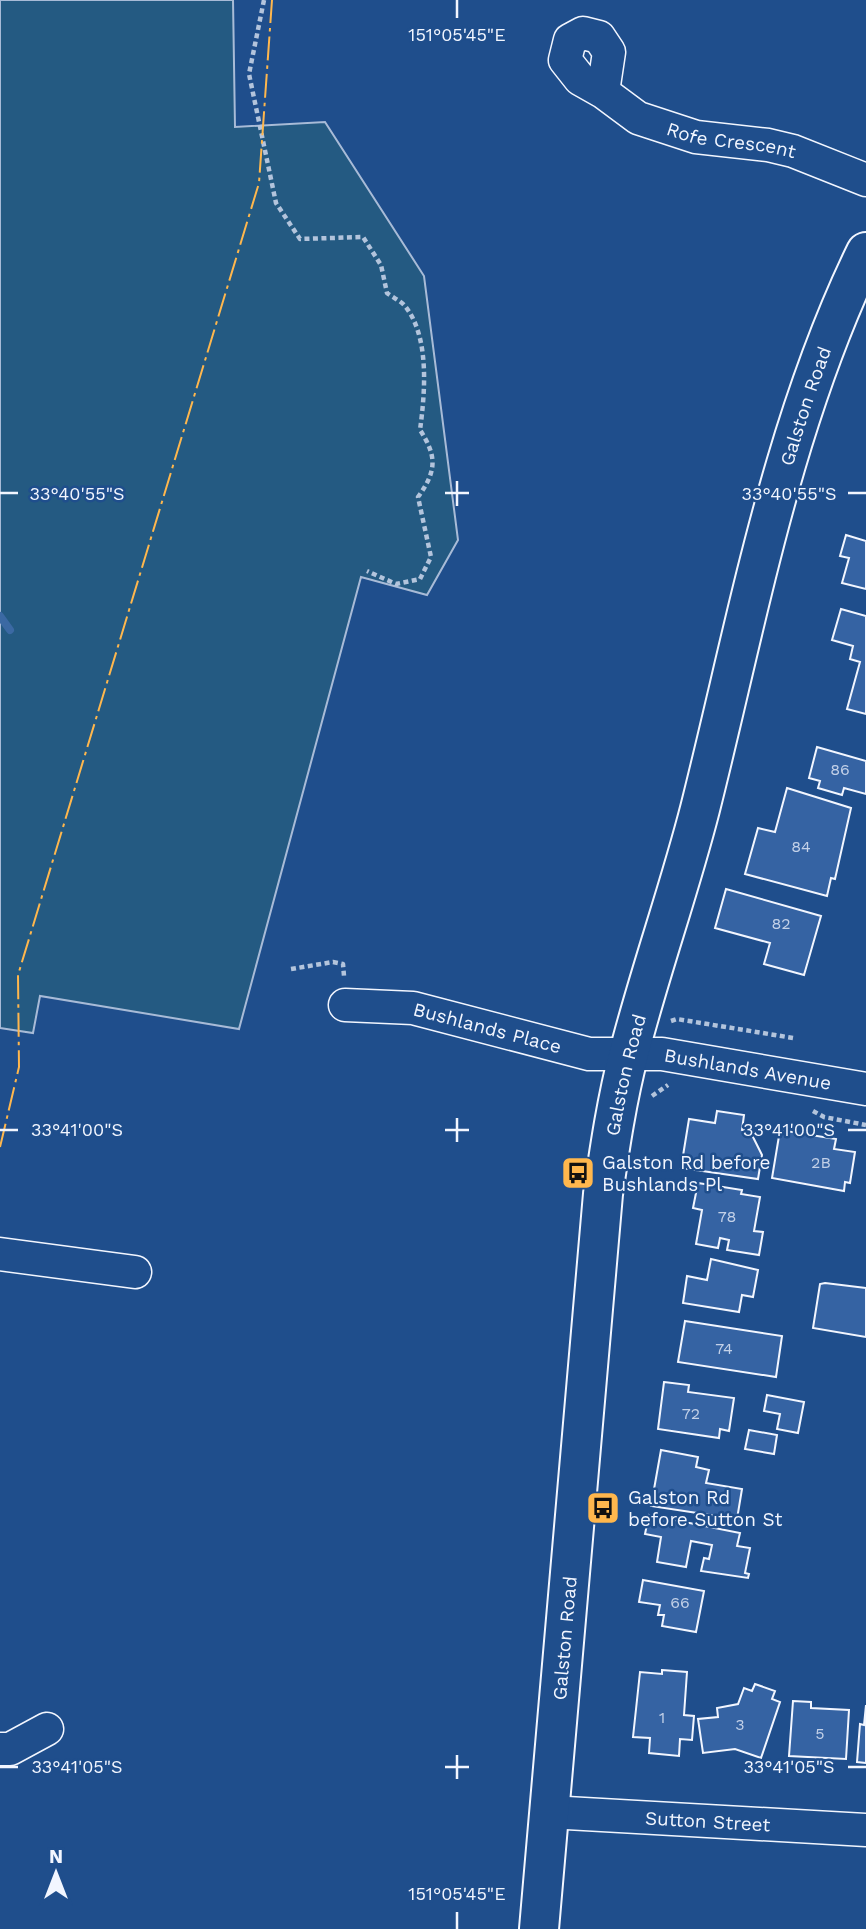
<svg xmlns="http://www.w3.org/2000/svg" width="866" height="1929" viewBox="0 0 866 1929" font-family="'Work Sans',sans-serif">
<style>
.green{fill:#245a82;stroke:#a8bbd7;stroke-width:2}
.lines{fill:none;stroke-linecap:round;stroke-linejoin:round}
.stream{stroke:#3b69a3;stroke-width:8}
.building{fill:#3563a3;stroke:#f2f6ff;stroke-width:2}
.minor-casing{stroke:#f2f6ff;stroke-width:35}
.major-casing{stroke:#f2f6ff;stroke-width:42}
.path{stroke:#b3c4dc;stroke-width:4.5;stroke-dasharray:5 3.5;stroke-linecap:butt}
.minor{stroke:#1f4e8c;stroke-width:32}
.major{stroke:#1f4e8c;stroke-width:38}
.power{stroke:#ffb74d;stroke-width:2;stroke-dasharray:24 5 3.5 5;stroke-linecap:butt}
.ticks{fill:none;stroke:#f2f6ff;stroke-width:2.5}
.labels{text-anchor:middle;stroke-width:5;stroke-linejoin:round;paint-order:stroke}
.number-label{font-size:16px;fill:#c3d1e8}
.street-label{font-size:19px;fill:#f2f6ff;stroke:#1f4e8c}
.poi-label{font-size:19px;fill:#f2f6ff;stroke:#1f4e8c;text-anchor:start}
.ticks-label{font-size:18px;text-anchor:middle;fill:#f2f6ff;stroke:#1f4e8c;stroke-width:5;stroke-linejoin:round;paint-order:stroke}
</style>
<rect width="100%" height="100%" fill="#1f4e8c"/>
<path class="green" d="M0 0H233L235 127 325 122 424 276 458 540 427 595 361 577 239 1029 40 996 33 1033 0 1028Z"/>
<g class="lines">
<path class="stream" d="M0 616 10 630"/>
</g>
<path class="building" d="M846 535 866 541V589L842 583 849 558 840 556Z
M841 609 866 616V714L847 709 860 662 850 659 853 646 832 640Z
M817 747 866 761V794L844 788 842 795 818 788 820 781 809 778Z
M787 788 851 808 835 879 831 878 827 896 745 874 758 828 775 832Z
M726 889 821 916 804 975 764 964 770 943 715 928Z
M717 1111 744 1115 742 1130 750 1131 762 1155 758 1179 681 1168 689 1119 715 1123Z
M780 1130 836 1139 834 1149 855 1152 850 1183 845 1182 844 1191 772 1178Z
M698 1183 742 1190 741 1194 760 1197 754 1231 763 1232 759 1255 727 1250 729 1240 720 1238 718 1248 696 1244 702 1210 693 1208Z
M711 1259 758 1270 753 1297 742 1295 739 1312 683 1303 687 1276 707 1280Z
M825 1283 866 1288V1337L813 1328 820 1284Z
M685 1321 782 1336 776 1377 678 1362Z
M664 1382 689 1385 688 1392 734 1398 729 1431 720 1429 719 1438 658 1429Z
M767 1395 804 1402 798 1433 777 1429 780 1414 764 1411Z
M749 1430 777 1435 774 1454 745 1449Z
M661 1450 698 1457 696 1467 709 1470 706 1483 742 1489 737 1519 651 1506Z
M649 1515 740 1533 737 1546 750 1548 745 1573 749 1574 748 1578 701 1571 704 1558 709 1559 712 1545 691 1541 686 1567 657 1562 661 1537 645 1534Z
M643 1580 704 1591 696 1632 662 1626 664 1615H658L660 1605 639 1602Z
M662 1670 687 1672 684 1715 694 1716 692 1740 680 1739 679 1756 649 1753 650 1738 633 1737 640 1672 662 1674Z
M755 1684 775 1691 772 1699 780 1702 761 1758 735 1749 703 1753 698 1719 718 1717 717 1708 738 1704 744 1688 752 1691Z
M793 1701 811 1702V1708L849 1710 846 1759 789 1756Z
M866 1705V1763L857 1762 860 1724 864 1725Z"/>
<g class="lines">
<defs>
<g id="minor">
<path id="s1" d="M603 92 609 52 599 37 583 33 570 40 565 60 580 79 603 92 638 118 696 137 768 145 793 151 866 180"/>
<path id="s2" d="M345 1005 413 1008 589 1054H662L866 1089"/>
<path d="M0 1254 135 1272"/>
<path d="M0 1749H10L47 1729"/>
<path id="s3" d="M549 1812 866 1830"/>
</g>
<g id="major">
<path id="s4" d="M539 1929 603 1194C610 1146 617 1099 629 1053 650 971 679 891 700 809 747 623 781 426 866 252"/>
</g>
</defs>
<use href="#minor" class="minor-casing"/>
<use href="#major" class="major-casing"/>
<path class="path" d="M264 0 249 74 276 203 300 239 363 237 381 265 387 293C392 297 401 301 405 306 430 337 425 393 420 430 437 456 437 471 418 497L431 557 420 579 396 584 367 571
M291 969 333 962 343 964 344 976
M671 1021 677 1019 793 1038
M652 1096 668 1085
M813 1111 824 1117 866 1125"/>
<use href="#minor" class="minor"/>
<use href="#major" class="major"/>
<path class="power" d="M0 1147 19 1067 18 975 259 183 272 0"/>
</g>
<path class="ticks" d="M457 0V18M457 481V506M0 493H18M445 493H469M848 493H866M457 1118V1142M0 1130H18M445 1130H469M848 1130H866M457 1755V1779M0 1767H18M445 1767H469M848 1767H866M457 1912V1929"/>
<defs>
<symbol id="bus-square" viewBox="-11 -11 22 22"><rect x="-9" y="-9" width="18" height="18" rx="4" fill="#ffb74d" stroke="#1f4e8c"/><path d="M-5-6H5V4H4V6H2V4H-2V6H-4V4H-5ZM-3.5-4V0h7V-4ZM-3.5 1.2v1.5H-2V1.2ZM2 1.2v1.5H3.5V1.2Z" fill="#111"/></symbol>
</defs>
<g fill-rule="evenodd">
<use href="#bus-square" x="559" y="1154" width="38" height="38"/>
<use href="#bus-square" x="584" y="1489" width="38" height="38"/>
</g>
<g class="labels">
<g class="number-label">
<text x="840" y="775">86</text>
<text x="801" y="852">84</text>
<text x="781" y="929">82</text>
<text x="821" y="1168">2B</text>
<text x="727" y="1222">78</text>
<text x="724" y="1354">74</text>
<text x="691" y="1419">72</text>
<text x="680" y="1608">66</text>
<text x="662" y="1723">1</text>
<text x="740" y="1730">3</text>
<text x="820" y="1739">5</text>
</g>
<g class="street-label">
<text dy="7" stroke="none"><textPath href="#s1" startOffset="301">Rofe Crescent</textPath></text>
<text dy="7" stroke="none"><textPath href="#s4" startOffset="1552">Galston Road</textPath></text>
<text dy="7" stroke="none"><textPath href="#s2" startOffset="145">Bushlands Place</textPath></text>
<text dy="7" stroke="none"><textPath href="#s2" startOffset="410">Bushlands Avenue</textPath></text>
<text dy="7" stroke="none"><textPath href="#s4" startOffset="859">Galston Road</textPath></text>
<text dy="7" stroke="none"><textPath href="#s4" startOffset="292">Galston Road</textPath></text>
<text dy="7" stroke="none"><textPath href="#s3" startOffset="159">Sutton Street</textPath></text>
</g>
<g class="poi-label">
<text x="602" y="1169">Galston Rd before<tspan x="602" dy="22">Bushlands Pl</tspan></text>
<text x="628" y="1504">Galston Rd<tspan x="628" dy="22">before Sutton St</tspan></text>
</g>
</g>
<g class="ticks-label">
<text x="457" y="41">151°05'45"E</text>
<text x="77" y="500">33°40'55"S</text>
<text x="789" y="500">33°40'55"S</text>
<text x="77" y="1136">33°41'00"S</text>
<text x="789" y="1136">33°41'00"S</text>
<text x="77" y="1773">33°41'05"S</text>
<text x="789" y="1773">33°41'05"S</text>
<text x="457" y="1900">151°05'45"E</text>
</g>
<g transform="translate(56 1873)" stroke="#1f4e8c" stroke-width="5" paint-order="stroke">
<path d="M0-5L12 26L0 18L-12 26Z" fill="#f2f6ff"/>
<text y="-10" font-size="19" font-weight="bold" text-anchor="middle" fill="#f2f6ff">N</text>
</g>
</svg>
